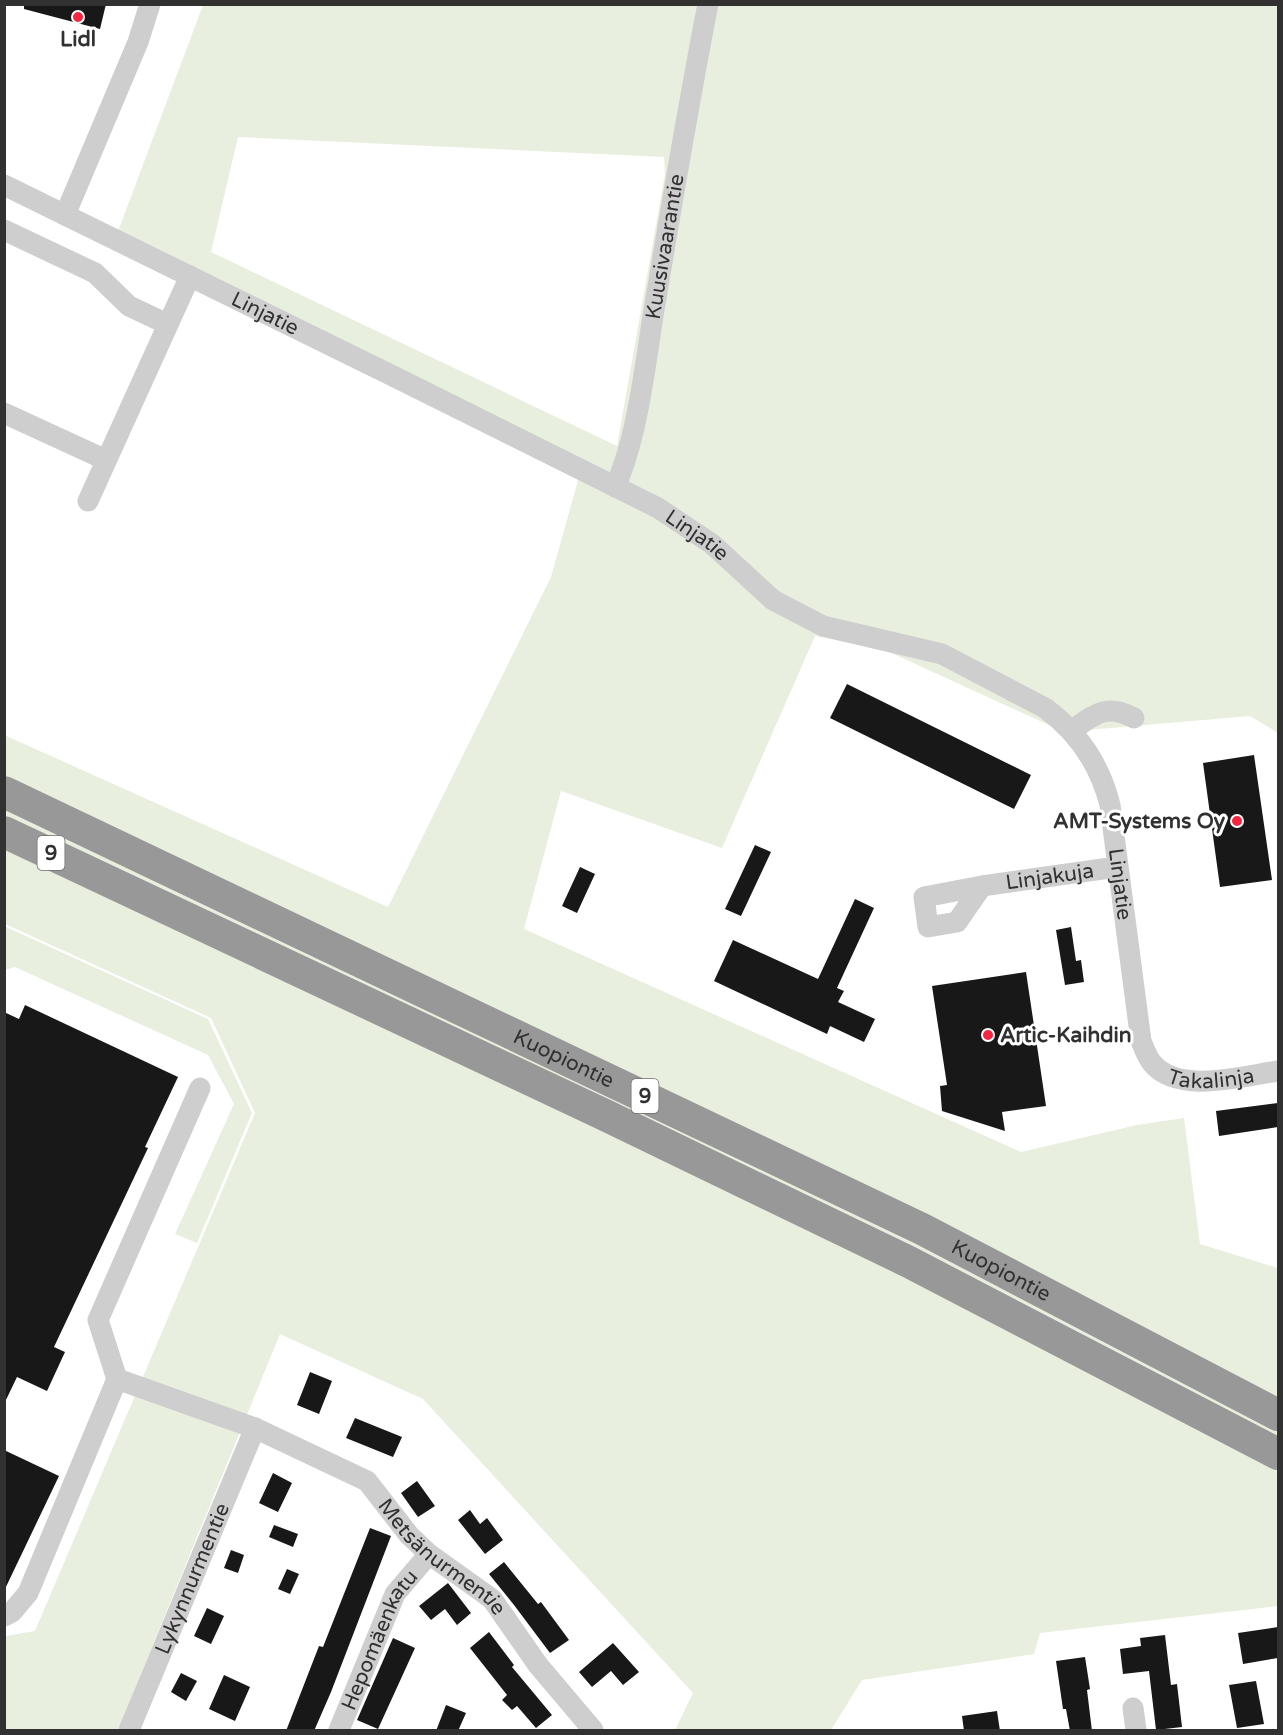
<svg xmlns="http://www.w3.org/2000/svg" width="1283" height="1735" viewBox="0 0 1283 1735" font-family="'Varela Round',sans-serif">
<style>
.green{fill:#e8efde;fill-rule:evenodd}
.building{fill:#181818}
.lines{fill:none;stroke-linecap:round;stroke-linejoin:round}
.minor{stroke:#cecece;stroke-width:21}
.highway{stroke:#989898;stroke-width:32}
.poi-dot{fill:#f42641;stroke:#fff;stroke-width:2}
.labels{text-anchor:middle;stroke-width:6;stroke-linejoin:round;paint-order:stroke}
.shield{fill:#fff;stroke:#6f6f6f;stroke-width:1.5}
.shield-label{font-size:20px;font-weight:bold;fill:#313131}
.poi-label{font-size:21px;font-weight:bold;fill:#313131;stroke:#fff}
.street-label{font-size:21px;fill:#313131;stroke:#fff}
</style>
<rect width="100%" height="100%" fill="#fff"/>
<path class="green" d="M203 5H1278V733L1250 716 1064 732 885 650 815 636 722 848 561 791 524 929 1021 1152 1137 1125 1184 1118 1200 1244 1278 1268V1606L1040 1633 1034 1654 862 1680 831 1730H675L693 1693 423 1399 280 1334 118 1730H5V1636L35 1631 255 1113 211 1018 5 924 4 735 388 907 551 577 580 473 114 242ZM238 137 664 157 665 174 617 446 211 252Z
M4 926 208 1019 252 1113 197 1243 175 1234 234 1104 208 1055 15 967 5 970Z"/>
<path class="building" d="M24 4H106L100 29 24 9Z
M847 684 1031 775 1014 809 830 718Z
M1254 755 1272 880 1220 887 1203 763Z
M755 845 771 852 741 916 725 909Z
M580 867 595 874 577 913 562 906Z
M855 899 874 908 837 988 844 991 838 1002 875 1019 864 1042 830 1026 827 1034 714 981 733 940 818 979Z
M1071 927 1076 961 1081 960 1084 982 1065 985 1056 930Z
M1026 972 1046 1106 1002 1112 1005 1131 942 1111 940 1086 947 1085 932 986Z
M25 1005 178 1077 145 1147 148 1148 54 1347 65 1352 47 1391 17 1377 4 1404V1012L19 1019Z
M1278 1103V1127L1219 1136 1216 1111Z
M310 1372 332 1381 319 1414 297 1405Z
M355 1418 402 1437 393 1457 346 1438Z
M4 1450 59 1476 4 1591Z
M273 1473 292 1483 278 1512 259 1503Z
M417 1481 435 1506 418 1517 401 1493Z
M470 1510 480 1524 487 1518 503 1540 485 1554 458 1520Z
M274 1525 298 1534 293 1547 269 1537Z
M370 1528 391 1536 331 1692 314 1731H286L319 1646 323 1647Z
M231 1550 244 1555 238 1573 224 1568Z
M504 1562 538 1604 541 1602 569 1640 550 1653 514 1605 489 1574Z
M287 1569 299 1574 290 1594 278 1589Z
M448 1583 471 1613 457 1625 445 1609 431 1620 419 1606Z
M207 1608 224 1616 211 1644 194 1636Z
M1278 1627V1658L1243 1664 1238 1633Z
M489 1632 514 1665 512 1667 552 1715 536 1728 517 1706 512 1710 502 1700 507 1695 470 1648Z
M1165 1635 1171 1685 1177 1684 1182 1727 1156 1730 1149 1671 1123 1674 1120 1649 1141 1646 1140 1638Z
M393 1638 415 1648 378 1729 357 1720Z
M613 1643 639 1672 623 1685 611 1671 592 1687 579 1672Z
M1085 1657 1090 1689 1087 1690 1092 1731H1070L1066 1709H1063L1056 1661Z
M181 1673 197 1681 186 1701 171 1692Z
M224 1675 250 1687 235 1721 209 1709Z
M1256 1681 1264 1724 1237 1728 1229 1685Z
M446 1705 466 1713 458 1731H436Z
M997 1711 1000 1731H964L962 1716Z"/>
<g class="lines">
<g class="minor">
<path id="s1" d="M4 185 395 377 658 508 712 544 773 600 823 626 942 654 1045 708C1079 733 1100 765 1110 805L1141 1041C1144 1048 1147 1057 1152 1063 1178 1095 1243 1076 1278 1071"/>
<path d="M65 215 138 42 150 4"/>
<path d="M4 230 95 273 129 306 167 324"/>
<path d="M4 413 106 460"/>
<path id="s2" d="M615 487C638 436 645 365 654 310 671 208 688 106 708 4"/>
<path d="M88 501 190 276"/>
<path d="M1071 731C1095 714 1106 703 1134 718"/>
<path id="s3" d="M982 886 957 922 928 927 924 897 982 886 1117 867"/>
<path id="s4" d="M117 1379 255 1428 367 1481 409 1535 429 1554 492 1599 538 1665 593 1730"/>
<path d="M4 1616 12 1612 28 1593 117 1379 98 1320 200 1088"/>
<path d="M1133 1708 1136 1730"/>
<path id="s5" d="M129 1730 255 1428"/>
<path id="s6" d="M339 1730 395 1594 429 1554"/>
</g>
<g class="highway">
<path id="s7" d="M4 792 922 1229 1278 1415"/>
<path d="M4 832 607 1116 909 1262 1278 1454"/>
</g>
</g>
<g class="poi-dot">
<circle cx="78" cy="17" r="6"/>
<circle cx="1237" cy="821" r="6"/>
<circle cx="988" cy="1035" r="6"/>
</g>
<g class="labels">
<g class="shield">
<rect x="37.5" y="836" width="27" height="34" rx="4.5"/>
<rect x="631.5" y="1079" width="27" height="34" rx="4.5"/>
</g>
<g class="shield-label">
<text x="51" y="860">9</text>
<text x="645" y="1103">9</text>
</g>
<g class="poi-label">
<text x="78" y="46">Lidl</text>
<text x="1225" y="828" text-anchor="end">AMT-Systems Oy</text>
<text x="1000" y="1042" text-anchor="start">Artic-Kaihdin</text>
</g>
<g class="street-label">
<text dy="7" stroke="none"><textPath href="#s2" startOffset="246">Kuusivaarantie</textPath></text>
<text dy="7" stroke="none"><textPath href="#s1" startOffset="291">Linjatie</textPath></text>
<text dy="7" stroke="none"><textPath href="#s1" startOffset="777">Linjatie</textPath></text>
<text dy="7" stroke="none"><textPath href="#s3" startOffset="231">Linjakuja</textPath></text>
<text dy="7" stroke="none"><textPath href="#s1" startOffset="1371">Linjatie</textPath></text>
<text dy="7" stroke="none"><textPath href="#s7" startOffset="620">Kuopiontie</textPath></text>
<text dy="7" stroke="none"><textPath href="#s1" startOffset="1618">Takalinja</textPath></text>
<text dy="7" stroke="none"><textPath href="#s7" startOffset="1106">Kuopiontie</textPath></text>
<text dy="7" stroke="none"><textPath href="#s4" startOffset="378">Metsänurmentie</textPath></text>
<text dy="7" stroke="none"><textPath href="#s5" startOffset="164">Lykynnurmentie</textPath></text>
<text dy="7" stroke="none"><textPath href="#s6" startOffset="99">Hepomäenkatu</textPath></text>
</g>
</g>
<rect width="1283" height="1735" fill="none" stroke="#313131" stroke-width="12"/>
</svg>
